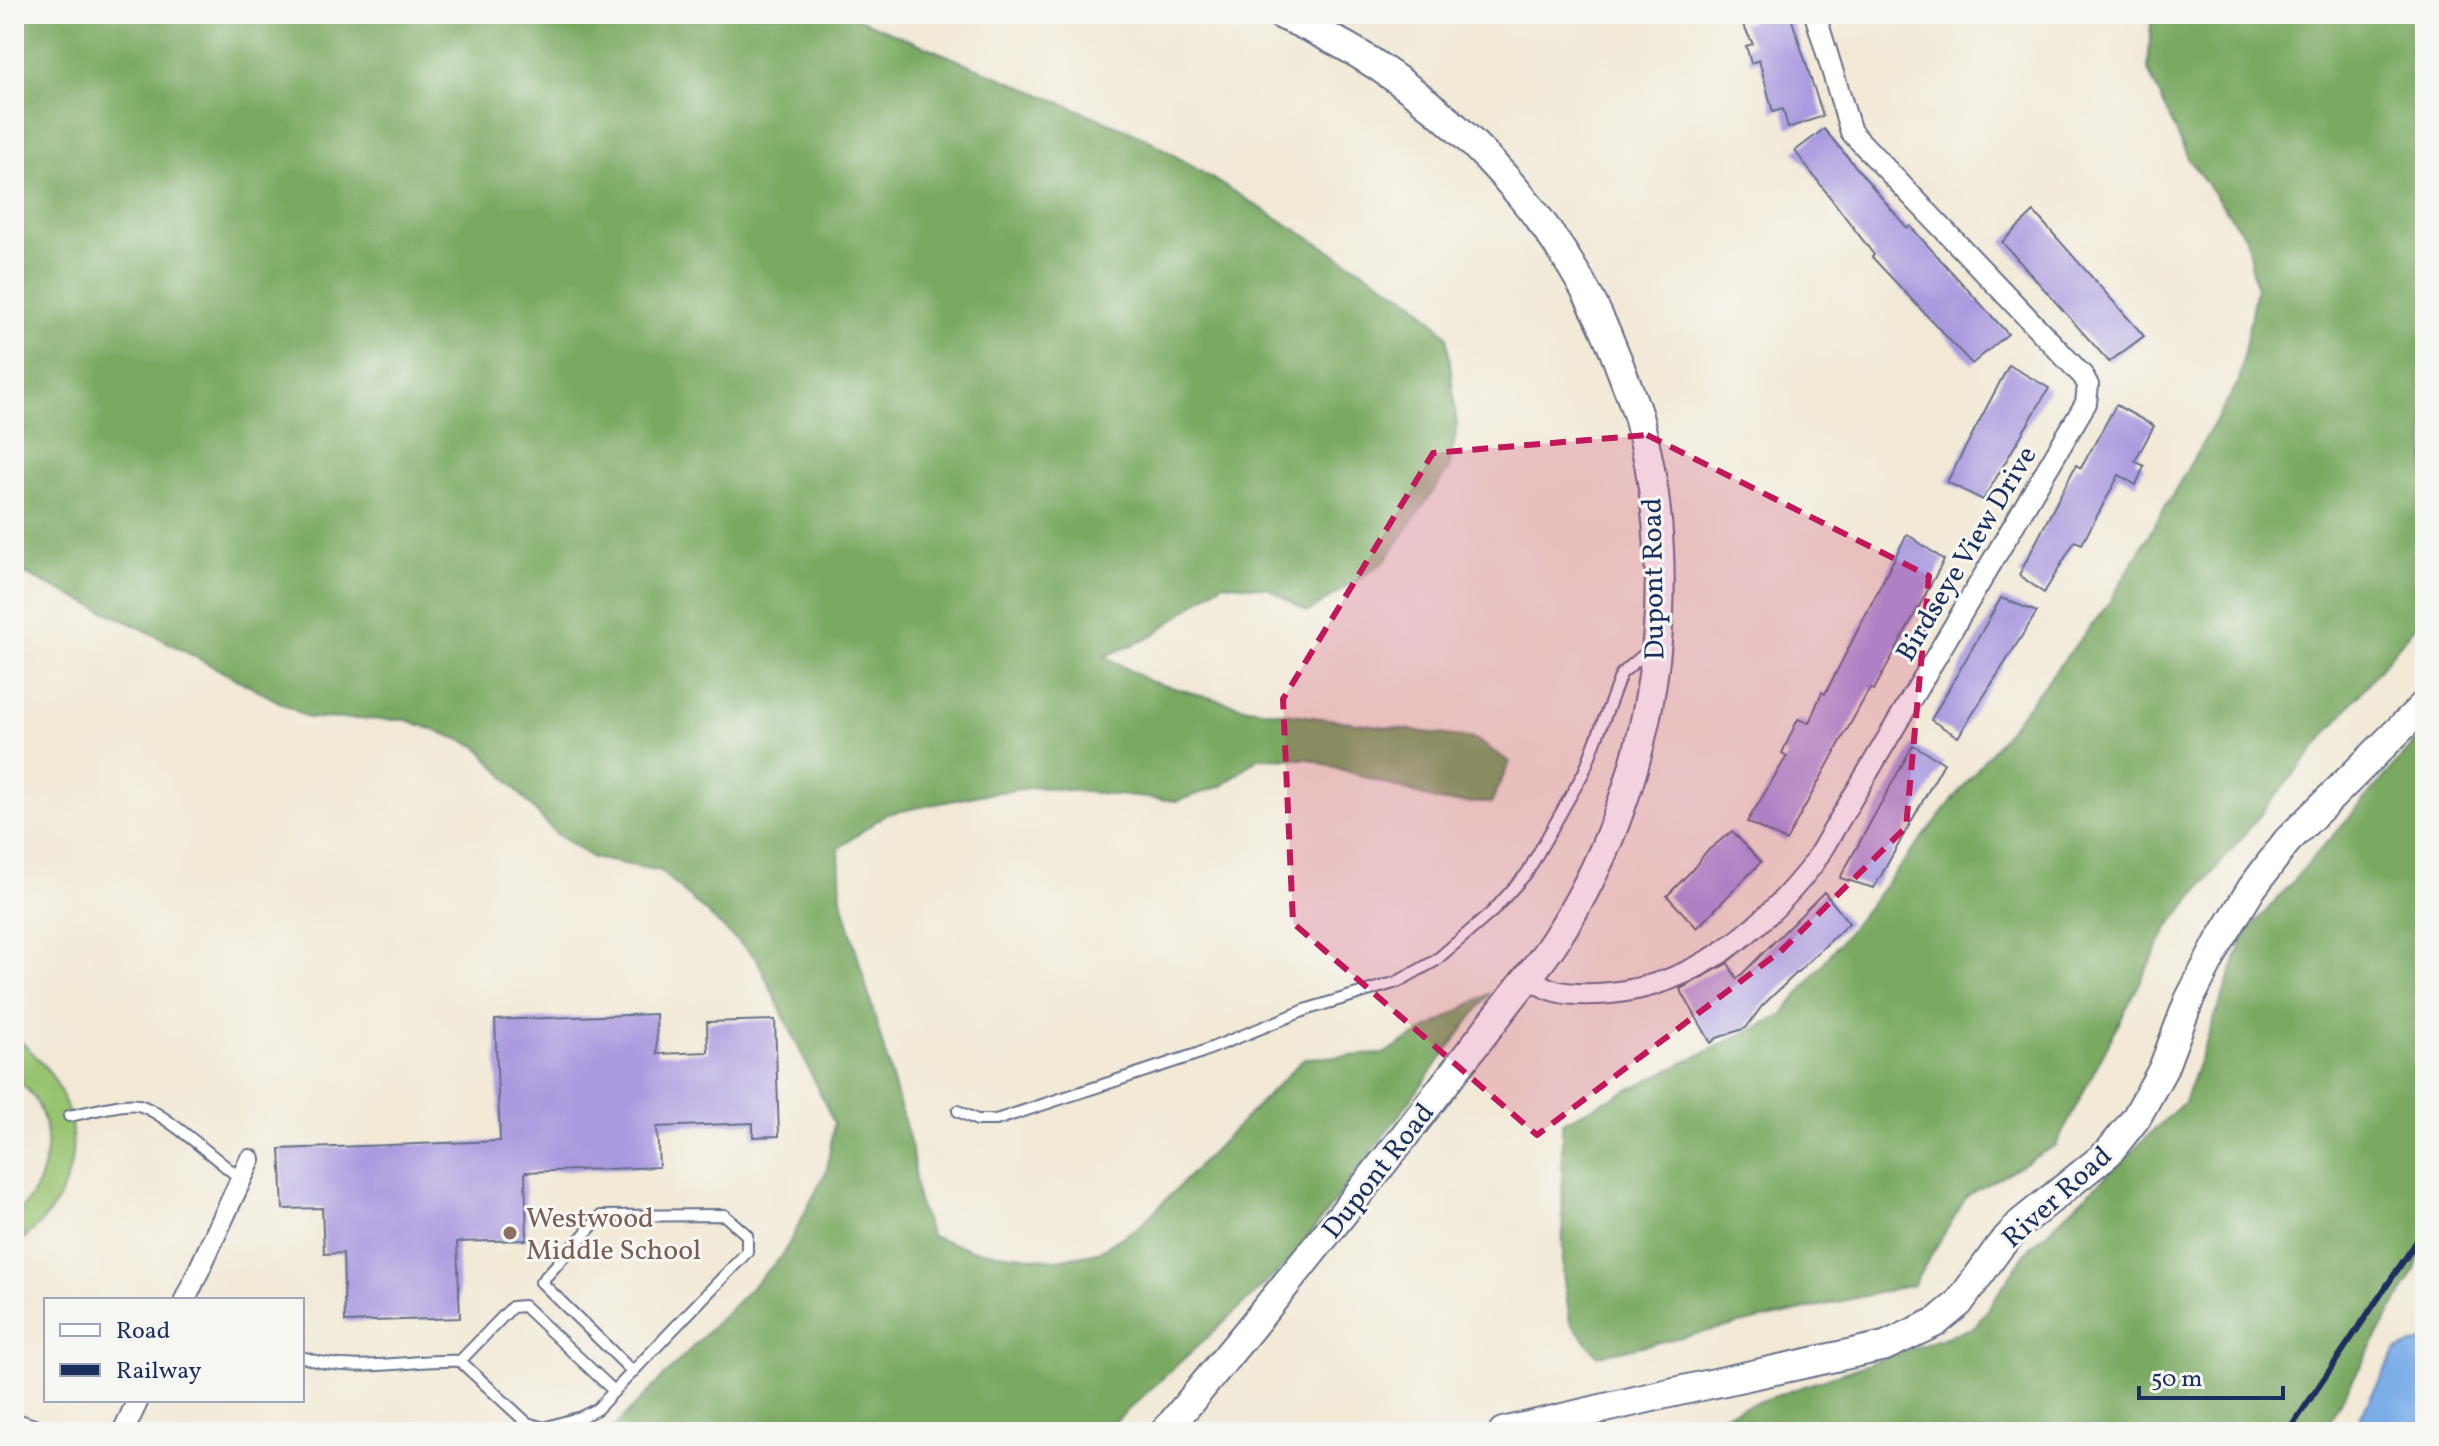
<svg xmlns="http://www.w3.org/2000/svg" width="2439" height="1446" viewBox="0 0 2439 1446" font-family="Vollkorn,serif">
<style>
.green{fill:#98c370;stroke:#5a7967;stroke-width:2}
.forest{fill:#7aa962;stroke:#4a6c60;stroke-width:2}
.water{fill:#7caee8;stroke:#4c6ea3;stroke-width:2}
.building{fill:#aa9adf}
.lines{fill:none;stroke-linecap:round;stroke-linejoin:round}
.lane-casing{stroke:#667088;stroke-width:14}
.street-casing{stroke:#667088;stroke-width:24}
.secondary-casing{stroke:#667088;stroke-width:32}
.lane{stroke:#fff;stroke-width:10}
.street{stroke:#fff;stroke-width:20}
.secondary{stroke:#fff;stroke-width:28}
.rail{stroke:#1b2f5e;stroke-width:6}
.marked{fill:#c2185b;fill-opacity:0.2;stroke:#c2185b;stroke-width:6;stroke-dasharray:16 10;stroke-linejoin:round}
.education-dot{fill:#8d6e63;stroke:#f6f6f2;stroke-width:3}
.labels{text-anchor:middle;stroke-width:6;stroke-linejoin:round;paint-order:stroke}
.street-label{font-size:28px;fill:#1b2f5e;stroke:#f6f6f2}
.education-label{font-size:28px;fill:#785e54;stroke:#f6f6f2;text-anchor:start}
</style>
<rect width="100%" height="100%" fill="#f6f6f2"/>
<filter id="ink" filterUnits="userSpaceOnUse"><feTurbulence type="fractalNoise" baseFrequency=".0125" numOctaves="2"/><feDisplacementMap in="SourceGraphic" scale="16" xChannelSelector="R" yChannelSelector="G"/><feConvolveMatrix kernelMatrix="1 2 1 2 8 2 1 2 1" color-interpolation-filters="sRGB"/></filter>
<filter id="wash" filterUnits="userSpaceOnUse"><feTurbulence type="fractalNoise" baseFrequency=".006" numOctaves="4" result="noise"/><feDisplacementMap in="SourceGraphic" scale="32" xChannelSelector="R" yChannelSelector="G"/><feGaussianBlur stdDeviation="1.8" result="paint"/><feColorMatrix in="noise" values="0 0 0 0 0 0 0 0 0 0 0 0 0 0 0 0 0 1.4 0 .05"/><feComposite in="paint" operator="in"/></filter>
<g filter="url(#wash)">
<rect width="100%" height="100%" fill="#f2e9d6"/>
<path class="green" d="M14 1034C28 1049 45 1063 55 1081 90 1141 71 1209 14 1245V1215C46 1189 56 1137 36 1101 31 1091 17 1081 14 1071 11 1061 14 1045 14 1034Z"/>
<path class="forest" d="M14 14H847L1144 137 1413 301 1447 335 1457 427 1449 468 1384 562 1308 612 1268 588 1223 583 1149 638 1105 656 1149 681 1248 708 1475 739 1510 762 1491 803 1443 802 1309 759 1258 758 1222 786 1177 801 1037 787 985 794 886 814 839 848 841 897 912 1149 917 1198 931 1236 972 1250 1057 1260 1098 1252 1141 1225 1304 1058 1383 1054 1490 993 1290 1261 1104 1432H609L783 1255 827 1170 834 1123 757 959 661 871 593 858 555 833 477 746 407 720 309 718 143 629 14 569Z
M2157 14H2425V614L2169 926 2056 1145 1967 1196 1913 1285 1598 1356 1570 1321 1563 1274 1562 1122 1782 1015 2109 603 2239 381 2256 287 2246 238 2188 158 2148 70 2151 23Z
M2425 731V1240L2414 1272 2323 1432H1694L1703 1421 1975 1327 2026 1252 2184 1102 2245 935Z"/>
<path class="water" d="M2425 1341V1432H2352L2396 1350Z"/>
<g id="blocks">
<path class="building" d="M1748 14H1790L1823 116 1788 128 1783 109 1773 112 1759 60 1751 63 1746 46 1753 44 1742 23 1751 22Z
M1824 129 1907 228 1910 226 2008 334 1972 364 1872 257 1874 255 1795 151Z
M2034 212 2144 336 2109 362 2002 242Z
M2009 365 2049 388 1983 500 1947 482Z
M2116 405 2154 426 2135 461 2144 466 2136 485 2119 475 2082 544 2075 541 2044 593 2019 575 2076 465 2081 468Z
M1907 534 1944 560 1874 690 1870 688 1786 841 1747 822 1787 756 1782 753 1798 719 1809 723 1822 692 1825 694Z
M2001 598 2037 612 1958 737 1931 720Z
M1913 745 1944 763 1874 888 1840 878Z
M1732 831 1761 862 1697 928 1667 896 1693 869 1706 852Z
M1824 892 1849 923 1762 1006 1746 1028 1717 1038 1711 1043 1680 989 1728 963 1737 979Z
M656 1014 657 1054 708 1052 707 1022 775 1020 779 1136 753 1137V1123L657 1127 659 1167 525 1172 527 1240 457 1242 460 1318 345 1322 343 1253 324 1254 322 1208 283 1209 280 1149 500 1141 495 1020Z"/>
</g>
</g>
<g filter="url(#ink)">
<use href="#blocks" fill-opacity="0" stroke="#667088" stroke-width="2"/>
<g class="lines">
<defs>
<path id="lane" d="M958 1111 977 1120H996L1197 1054 1308 1009 1397 982 1435 961 1492 912 1527 873 1584 772 1621 674 1650 649
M69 1116C85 1113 124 1102 138 1105 160 1109 220 1163 241 1179
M302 1357C353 1375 407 1359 460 1361L527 1423 544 1428 581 1417 597 1409 747 1252V1235L724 1215 601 1216 541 1282 632 1371
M460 1361 512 1307 524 1306 614 1391
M14 1418 55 1432"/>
<path id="street" d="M1527 977C1534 981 1542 986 1549 989 1568 996 1591 995 1611 993 1697 984 1762 930 1814 863L2086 403 2088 385 2083 376 1851 132 1815 14
M185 1300 250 1160
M123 1432 138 1400"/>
<path id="secondary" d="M1165 1432C1250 1329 1334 1226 1416 1121 1448 1080 1480 1038 1512 997 1526 979 1542 961 1554 942 1653 792 1686 590 1638 416 1632 397 1624 378 1617 359 1573 242 1483 137 1379 67 1348 46 1314 29 1280 14
M1503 1432 1665 1394 1885 1346 1936 1322 1959 1303 2000 1246 2021 1223 2108 1153 2136 1118 2163 1069 2189 1000 2219 942 2252 888 2287 841 2425 704"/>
</defs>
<use href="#lane" class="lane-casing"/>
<use href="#street" class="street-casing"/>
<use href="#secondary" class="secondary-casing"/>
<use href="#lane" class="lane"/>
<use href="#street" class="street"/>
<use href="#secondary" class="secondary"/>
<path class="rail" d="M2288 1432 2425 1229"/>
</g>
</g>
<path class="marked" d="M1647 435 1929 576 1906 827 1782 950 1537 1135 1293 923 1283 699 1433 453Z"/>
<circle class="education-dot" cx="510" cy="1233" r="8"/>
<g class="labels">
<g class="street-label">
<text transform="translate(1965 553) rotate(-59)" y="10">Birdseye View Drive</text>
<text transform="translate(1652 579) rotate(-91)" y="10">Dupont Road</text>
<text transform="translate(1377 1170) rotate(-52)" y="10">Dupont Road</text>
<text transform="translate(2056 1196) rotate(-42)" y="10">River Road</text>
</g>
<g class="education-label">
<text x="526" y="1227">Westwood<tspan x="526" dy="32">Middle School</tspan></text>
</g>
</g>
<rect width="2439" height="1446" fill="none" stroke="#f6f6f2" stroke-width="48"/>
<rect x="44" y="1298" width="260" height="104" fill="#f6f6f2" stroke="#9ea6b7" stroke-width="2"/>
<rect x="60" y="1324" width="40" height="12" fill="#ffffff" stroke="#9ea6b7" stroke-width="2"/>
<text x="116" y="1338" font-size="24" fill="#1b2f5e">Road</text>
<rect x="60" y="1364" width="40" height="12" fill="#1b2f5e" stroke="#9ea6b7" stroke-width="2"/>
<text x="116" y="1378" font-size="24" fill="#1b2f5e">Railway</text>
<path d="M2139 1386v12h144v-12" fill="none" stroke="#1b2f5e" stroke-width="4"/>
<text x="2151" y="1386" font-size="24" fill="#1b2f5e" stroke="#f6f6f2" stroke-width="6" paint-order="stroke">50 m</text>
</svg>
